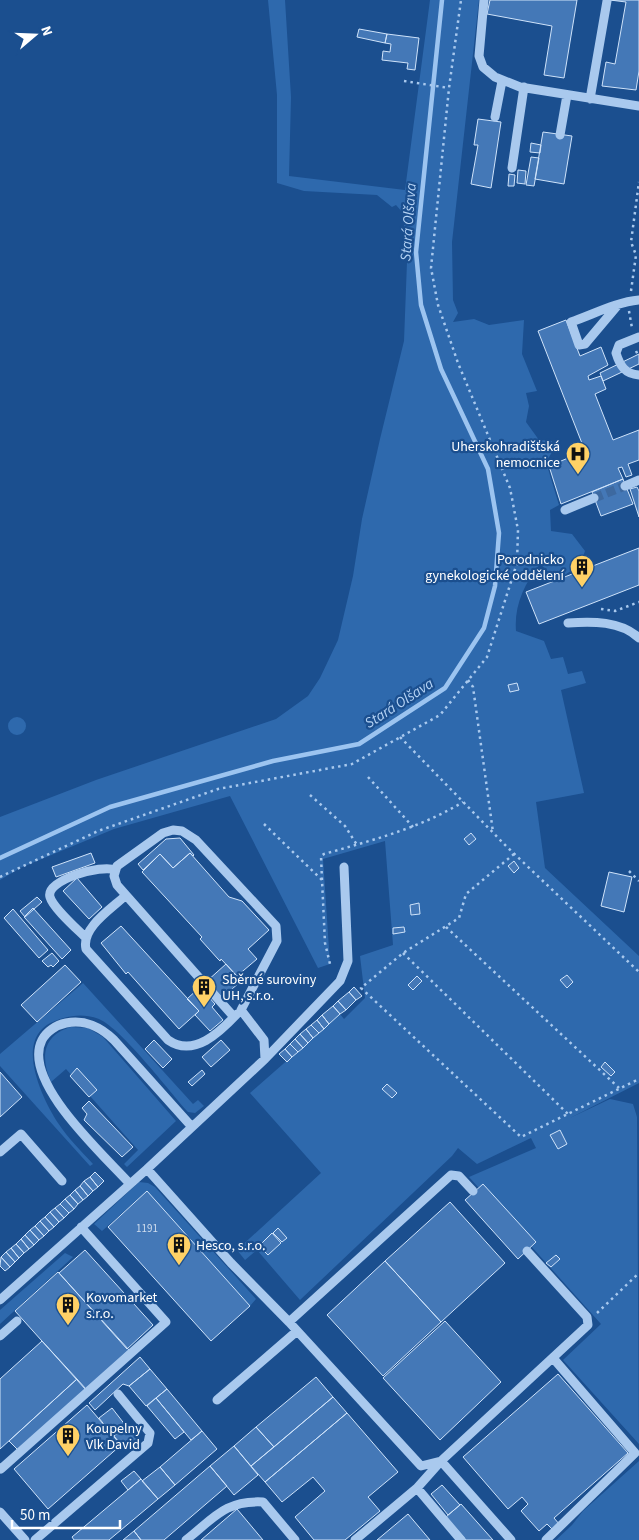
<svg xmlns="http://www.w3.org/2000/svg" width="639" height="1540" viewBox="0 0 639 1540" font-family="'Source Sans 3',sans-serif">
<style>
.green{fill:#2e69ad}
.lines{fill:none;stroke-linecap:round;stroke-linejoin:round}
.stream{stroke:#9cc4f0;stroke-width:4.5}
.building{fill:#4478b7;stroke:#cfe3fa}
.minor-tunnel{stroke:#3d69a0;stroke-width:9;stroke-dasharray:9 4.5;stroke-linecap:butt}
.path{stroke:#a9c9ee;stroke-width:2.5;stroke-dasharray:2.5 4;stroke-linecap:butt}
.minor{stroke:#a9c9ee;stroke-width:9}
.labels{text-anchor:middle;stroke-width:4.5;stroke-linejoin:round;paint-order:stroke}
.number-label{font-size:11px;fill:#d0dded}
.poi-label{font-size:14px;fill:#fff;stroke:#1b4f8f;text-anchor:start}
.water-label{font-size:15px;font-style:italic;fill:#b5d3f5;stroke:#1b4f8f}
</style>
<rect width="100%" height="100%" fill="#1b4f8f"/>
<path class="green" d="M268 0H285L291 97 289 176 405 190 430 0H479L452 242 453 300 458 313 453 322 474 319 489 325 524 320 522 354 537 391 526 393 529 406 526 422 539 440 552 441 554 449 546 462 559 505 550 510 551 531 572 534 585 551 580 565 557 580 540 564C524 584 514 606 516 631L544 641 551 659 563 657 568 674 582 671 586 683 561 690 584 793 536 802 545 868 639 956V1083L570 1118 610 1099 633 1104 637 1117 639 1444 563 1360 601 1324 469 1177 536 1148 531 1138 477 1164 458 1148 452 1156 300 1300 257 1250 245 1260 237 1250 321 1173 250 1093 340 1014 344 1019 365 998 360 956 393 945 385 841 323 859 330 964 318 968 230 796 114 829 20 868 0 880V817L96 780 276 719 308 696 320 678 338 640 353 576 362 519 380 439 404 341 407 262 403 213 396 205 392 207 377 195 304 191 277 183V95Z
M8 726a9 9 0 1 1 18 0a9 9 0 1 1-18 0Z
M83 983 193 1104 198 1100 204 1106 195 1113 188 1112C168 1090 123 1030 99 1019 85 1013 69 1015 55 1021 12 1037 42 1098 58 1123 68 1138 81 1151 93 1164L90 1166 0 1066V1054Z
M71 1027 88 1028 103 1037 176 1121 127 1167 124 1164 138 1150 66 1069 51 1082C40 1057 43 1035 71 1027Z
M139 1182 148 1183 155 1187 256 1299 250 1306 147 1191 102 1231 94 1224Z
M65 1253 73 1257 0 1324V1310Z
M639 1461V1540H556L572 1525 583 1511Z"/>
<g class="lines">
<path class="stream" d="M0 858 110 807 273 761 359 744 445 688 484 628 495 586 499 533 488 469 441 369 421 305 416 252 442 0"/>
</g>
<path class="building" d="M490 0H577L564 78 544 75 552 26 487 14Z
M610 0H639V71L636 90 602 86 606 62 615 64 626 2Z
M359 29 387 34 385 43 357 37Z
M387 34 419 38 415 70 407 69 408 63 382 60 383 51 390 52 391 44 385 43Z
M478 119 501 122 491 188 471 184 478 145H474Z
M543 132 572 136 564 184 535 179Z
M531 143 541 145 540 153 530 152Z
M531 157 539 158 534 186 526 185Z
M518 170 526 171 525 184 517 183Z
M509 174 515 175 514 186H508Z
M566 320 580 356 601 347 608 365 588 376 589 380 601 376 606 389 595 394 613 440 639 430V460L628 464 632 475 626 477 622 467 618 468 623 479 561 504 549 466 585 451 538 331Z
M639 354V364L603 381 600 373Z
M623 479 633 504 601 516 592 492Z
M637 487 639 491V517L630 489Z
M639 548V585L539 624 526 592Z
M517 683 519 690 510 692 508 685Z
M471 833 476 839 469 845 464 839Z
M180 838 194 855 193 856 190 853 173 868 160 854 143 870 138 864 166 839Z
M91 853 95 863 56 877 52 867Z
M190 853 229 897 242 901 269 930 248 949 257 959 237 976 221 959 220 961 218 959 200 939 202 937 142 872 160 854 173 868Z
M514 861 519 868 514 873 508 866Z
M609 872 632 877 624 912 601 906Z
M77 878 102 907 89 919 63 891Z
M37 897 42 902 25 917 20 911Z
M419 903 420 914 411 915 410 905Z
M33 908 71 950 62 959 24 917Z
M13 909 48 950 39 958 4 918Z
M121 926 199 1011 179 1029 128 972 126 974 101 943Z
M404 927 405 932 393 934V928Z
M52 953 59 961 53 967 51 965 48 967 42 961Z
M226 964 241 981 222 998 207 981Z
M65 965 81 982 37 1022 21 1005Z
M567 975 573 982 567 988 560 980Z
M417 976 422 981 413 990 408 985Z
M200 987 215 1004 212 1007 223 1020 210 1031 195 1015 199 1011 187 999Z
M354 987 362 996 356 1000 349 992Z
M349 992 356 1000 346 1010 338 1001Z
M338 1001 346 1010 340 1014 333 1006Z
M333 1006 340 1014 329 1024 322 1015Z
M322 1015 329 1024 324 1029 317 1020Z
M317 1020 324 1029 319 1033 311 1025Z
M311 1025 319 1033 313 1038 306 1029Z
M306 1029 313 1038 308 1043 300 1034Z
M300 1034 308 1043 303 1048 295 1039Z
M295 1039 303 1048 298 1052 290 1044Z
M154 1040 172 1059 163 1068 145 1049Z
M221 1040 230 1050 211 1067 202 1057Z
M290 1044 298 1052 292 1057 285 1049Z
M285 1049 292 1057 287 1062 279 1054Z
M605 1062 615 1072 611 1076 601 1067Z
M77 1068 97 1090 89 1097 70 1076Z
M202 1070 205 1074 192 1086 188 1082Z
M0 1072 22 1097 0 1117Z
M387 1084 397 1093 392 1098 382 1089Z
M89 1101 133 1147 122 1157 84 1120 87 1114 82 1108Z
M560 1130 567 1144 558 1149 550 1135Z
M95 1172 104 1181 98 1187 90 1177Z
M90 1177 98 1187 93 1191 84 1181Z
M84 1181 93 1191 88 1196 80 1186Z
M483 1184 536 1242 518 1259 465 1200Z
M80 1186 88 1196 83 1200 75 1190Z
M75 1190 83 1200 78 1204 70 1195Z
M147 1191 250 1306 211 1341 108 1227Z
M70 1195 78 1204 74 1209 65 1199Z
M65 1199 74 1209 69 1213 60 1204Z
M450 1202 505 1263 441 1322 385 1261Z
M60 1204 69 1213 64 1218 55 1208Z
M55 1208 64 1218 59 1222 50 1212Z
M50 1212 59 1222 54 1227 45 1217Z
M45 1217 54 1227 49 1231 40 1221Z
M40 1221 49 1231 44 1236 35 1226Z
M35 1226 44 1236 39 1240 30 1230Z
M278 1228 287 1238 282 1242 273 1233Z
M30 1230 39 1240 34 1245 25 1235Z
M272 1233 281 1243 268 1255 259 1246Z
M25 1235 34 1245 29 1249 21 1239Z
M21 1239 29 1249 24 1253 16 1244Z
M16 1244 24 1253 19 1258 11 1248Z
M11 1248 19 1258 15 1262 6 1252Z
M85 1250 153 1325 127 1349 59 1273Z
M6 1252 15 1262 10 1267 1 1257Z
M556 1255 560 1259 551 1267 546 1263Z
M1 1257 10 1267 5 1271 0 1266Z
M385 1261 441 1322 383 1376 327 1315Z
M58 1272 129 1350 86 1390 15 1311Z
M445 1321 501 1382 440 1440 383 1378Z
M42 1341 77 1379 0 1449V1379Z
M140 1357 150 1369 129 1386 123 1384 95 1410 89 1403Z
M150 1369 167 1389 146 1406 129 1386Z
M558 1374 628 1453 554 1518 560 1525 554 1531 547 1524 539 1531 521 1511 528 1504 522 1497 508 1509 463 1457Z
M316 1377 333 1397 274 1447 256 1427Z
M77 1379 86 1389 18 1450 9 1441Z
M167 1389 202 1431 191 1440 156 1398Z
M333 1397 347 1413 265 1482 251 1466Z
M156 1398 184 1432 175 1439 147 1406Z
M87 1405 121 1445 48 1509 14 1469Z
M112 1408 126 1426 113 1436 99 1418Z
M347 1413 398 1472 368 1497 380 1511 345 1540H314L295 1517 325 1491 313 1477 282 1502 265 1482Z
M128 1424 139 1438 125 1449 114 1436Z
M256 1427 274 1447 251 1466 234 1446Z
M202 1431 217 1449 175 1485 160 1467Z
M234 1446 258 1475 234 1495 210 1466Z
M210 1466 227 1486 164 1540H141L134 1531Z
M160 1467 175 1485 158 1499 142 1481Z
M134 1471 141 1479 128 1490 121 1481Z
M141 1479 158 1499 109 1540H74L72 1537Z
M442 1485 460 1505 448 1515 431 1494Z
M461 1504 493 1540H466L446 1517Z
M237 1509 263 1540H201Z
M408 1514 430 1540H377Z
M134 1531 141 1540H123Z"/>
<g class="lines">
<path class="minor-tunnel" d="M594 498 625 486"/>
<path class="path" d="M404 81 449 88
M631 291 636 255 631 242 639 182
M629 311 632 328
M636 351 639 357
M601 609 615 611 639 602
M468 680 473 687 493 832
M400 737 506 846 639 972
M368 777 413 827
M310 795 345 826 357 845
M264 824 322 880 325 943 330 964
M514 854 466 894 459 918 403 953 361 988 521 1137 639 1079
M629 871 639 881
M0 877 98 831 218 789 352 764 440 715 487 657 517 563 518 530 510 488 458 363 438 305 431 268 449 88 461 0
M322 880 321 856 324 854C373 840 420 828 463 802
M446 927 619 1088
M403 953 568 1114
M597 1313 639 1273"/>
<path class="minor" d="M484 0 479 56 483 67 495 77 520 87 639 106
M590 99 607 1
M495 117 502 81
M560 135 567 95
M512 168 524 87
M617 306 585 344 579 345 571 322C592 315 616 302 639 300
M639 337 619 345 616 353C620 366 625 374 639 375
M625 486 639 480
M565 510 594 498
M568 623C592 621 621 621 639 638
M125 896C111 909 81 928 86 949L168 1040C194 1058 220 1032 237 1014
M86 938C77 929 53 908 50 897 45 880 102 864 115 870
M234 1017 117 885 114 876 117 866 163 833 173 830 182 831 196 840 276 926 277 941 241 1010 264 1040 265 1059
M0 1152 21 1134 62 1181
M147 1169 231 1263 289 1322
M130 1184C104 1155 21 1081 42 1040 46 1032 56 1025 66 1023 84 1019 101 1027 114 1040L192 1127
M0 1300 147 1169 265 1059 340 981 348 961 344 867
M0 1336 17 1321
M217 1400 297 1331
M441 1461 421 1466 289 1322 451 1175 459 1176 473 1191
M0 1468 1 1469 166 1322 81 1227
M417 1488 461 1540
M0 1512 25 1540
M35 1540 148 1443 150 1433 118 1394
M186 1540C214 1518 225 1500 263 1502L295 1540
M355 1540 417 1488 441 1461
M511 1540 441 1461 588 1325 587 1317 527 1251
M546 1540 635 1453 553 1358"/>
</g>
<defs>
<symbol id="hospital-pin" viewBox="-11 -11 22 30"><path d="M0 17L-7.5 6A9.5 9.5 0 1 1 7.5 6Z" fill="#ffd166" stroke="#1b4f8f"/><path d="M-5-5h3v3.5h4V-5h3V5h-3V1.5h-4V5h-3Z" fill="#111"/></symbol>
<symbol id="building-pin" viewBox="-11 -11 22 30"><path d="M0 17L-7.5 6A9.5 9.5 0 1 1 7.5 6Z" fill="#ffd166" stroke="#1b4f8f"/><path d="M-4-6H4V6H1V3H-1V6H-4ZM-2.5-4.3h1.7v1.8h-1.7ZM.8-4.3h1.7v1.8H.8ZM-2.5-1h1.7V.8h-1.7ZM.8-1h1.7V.8H.8Z" fill="#111"/></symbol>
</defs>
<g fill-rule="evenodd">
<use href="#hospital-pin" x="564" y="440" width="28" height="38"/>
<use href="#building-pin" x="568" y="553" width="28" height="38"/>
<use href="#building-pin" x="190" y="973" width="28" height="38"/>
<use href="#building-pin" x="165" y="1231" width="28" height="38"/>
<use href="#building-pin" x="54" y="1291" width="28" height="38"/>
<use href="#building-pin" x="54" y="1422" width="28" height="38"/>
</g>
<g class="labels">
<g class="number-label">
<text x="147" y="1232">1191</text>
</g>
<g class="poi-label">
<text x="560" y="451" text-anchor="end">Uherskohradišťská<tspan x="560" dy="16">nemocnice</tspan></text>
<text x="564" y="564" text-anchor="end">Porodnicko<tspan x="564" dy="16">gynekologické oddělení</tspan></text>
<text x="222" y="984">Sběrné suroviny<tspan x="222" dy="16">UH, s.r.o.</tspan></text>
<text x="196" y="1250">Hesco, s.r.o.</text>
<text x="86" y="1302">Kovomarket<tspan x="86" dy="16">s.r.o.</tspan></text>
<text x="86" y="1433">Koupelny<tspan x="86" dy="16">Vlk David</tspan></text>
</g>
<g class="water-label">
<text transform="translate(408 222) rotate(-86)" y="5">Stará Olšava</text>
<text transform="translate(399 703) rotate(-33)" y="5">Stará Olšava</text>
</g>
</g>
<g transform="translate(35 35) rotate(71)" stroke="#1b4f8f" stroke-width="4" paint-order="stroke">
<path d="M0-4L9 19L0 12L-9 19Z" fill="#ffffff"/>
<text y="-8" font-size="14" font-weight="bold" text-anchor="middle" fill="#ffffff">N</text>
</g>
<path d="M12 1520v8h108v-8" fill="none" stroke="#ffffff" stroke-width="2.5"/>
<text x="20" y="1520" font-size="15" fill="#ffffff" stroke="#1b4f8f" stroke-width="4" paint-order="stroke">50 m</text>
</svg>
